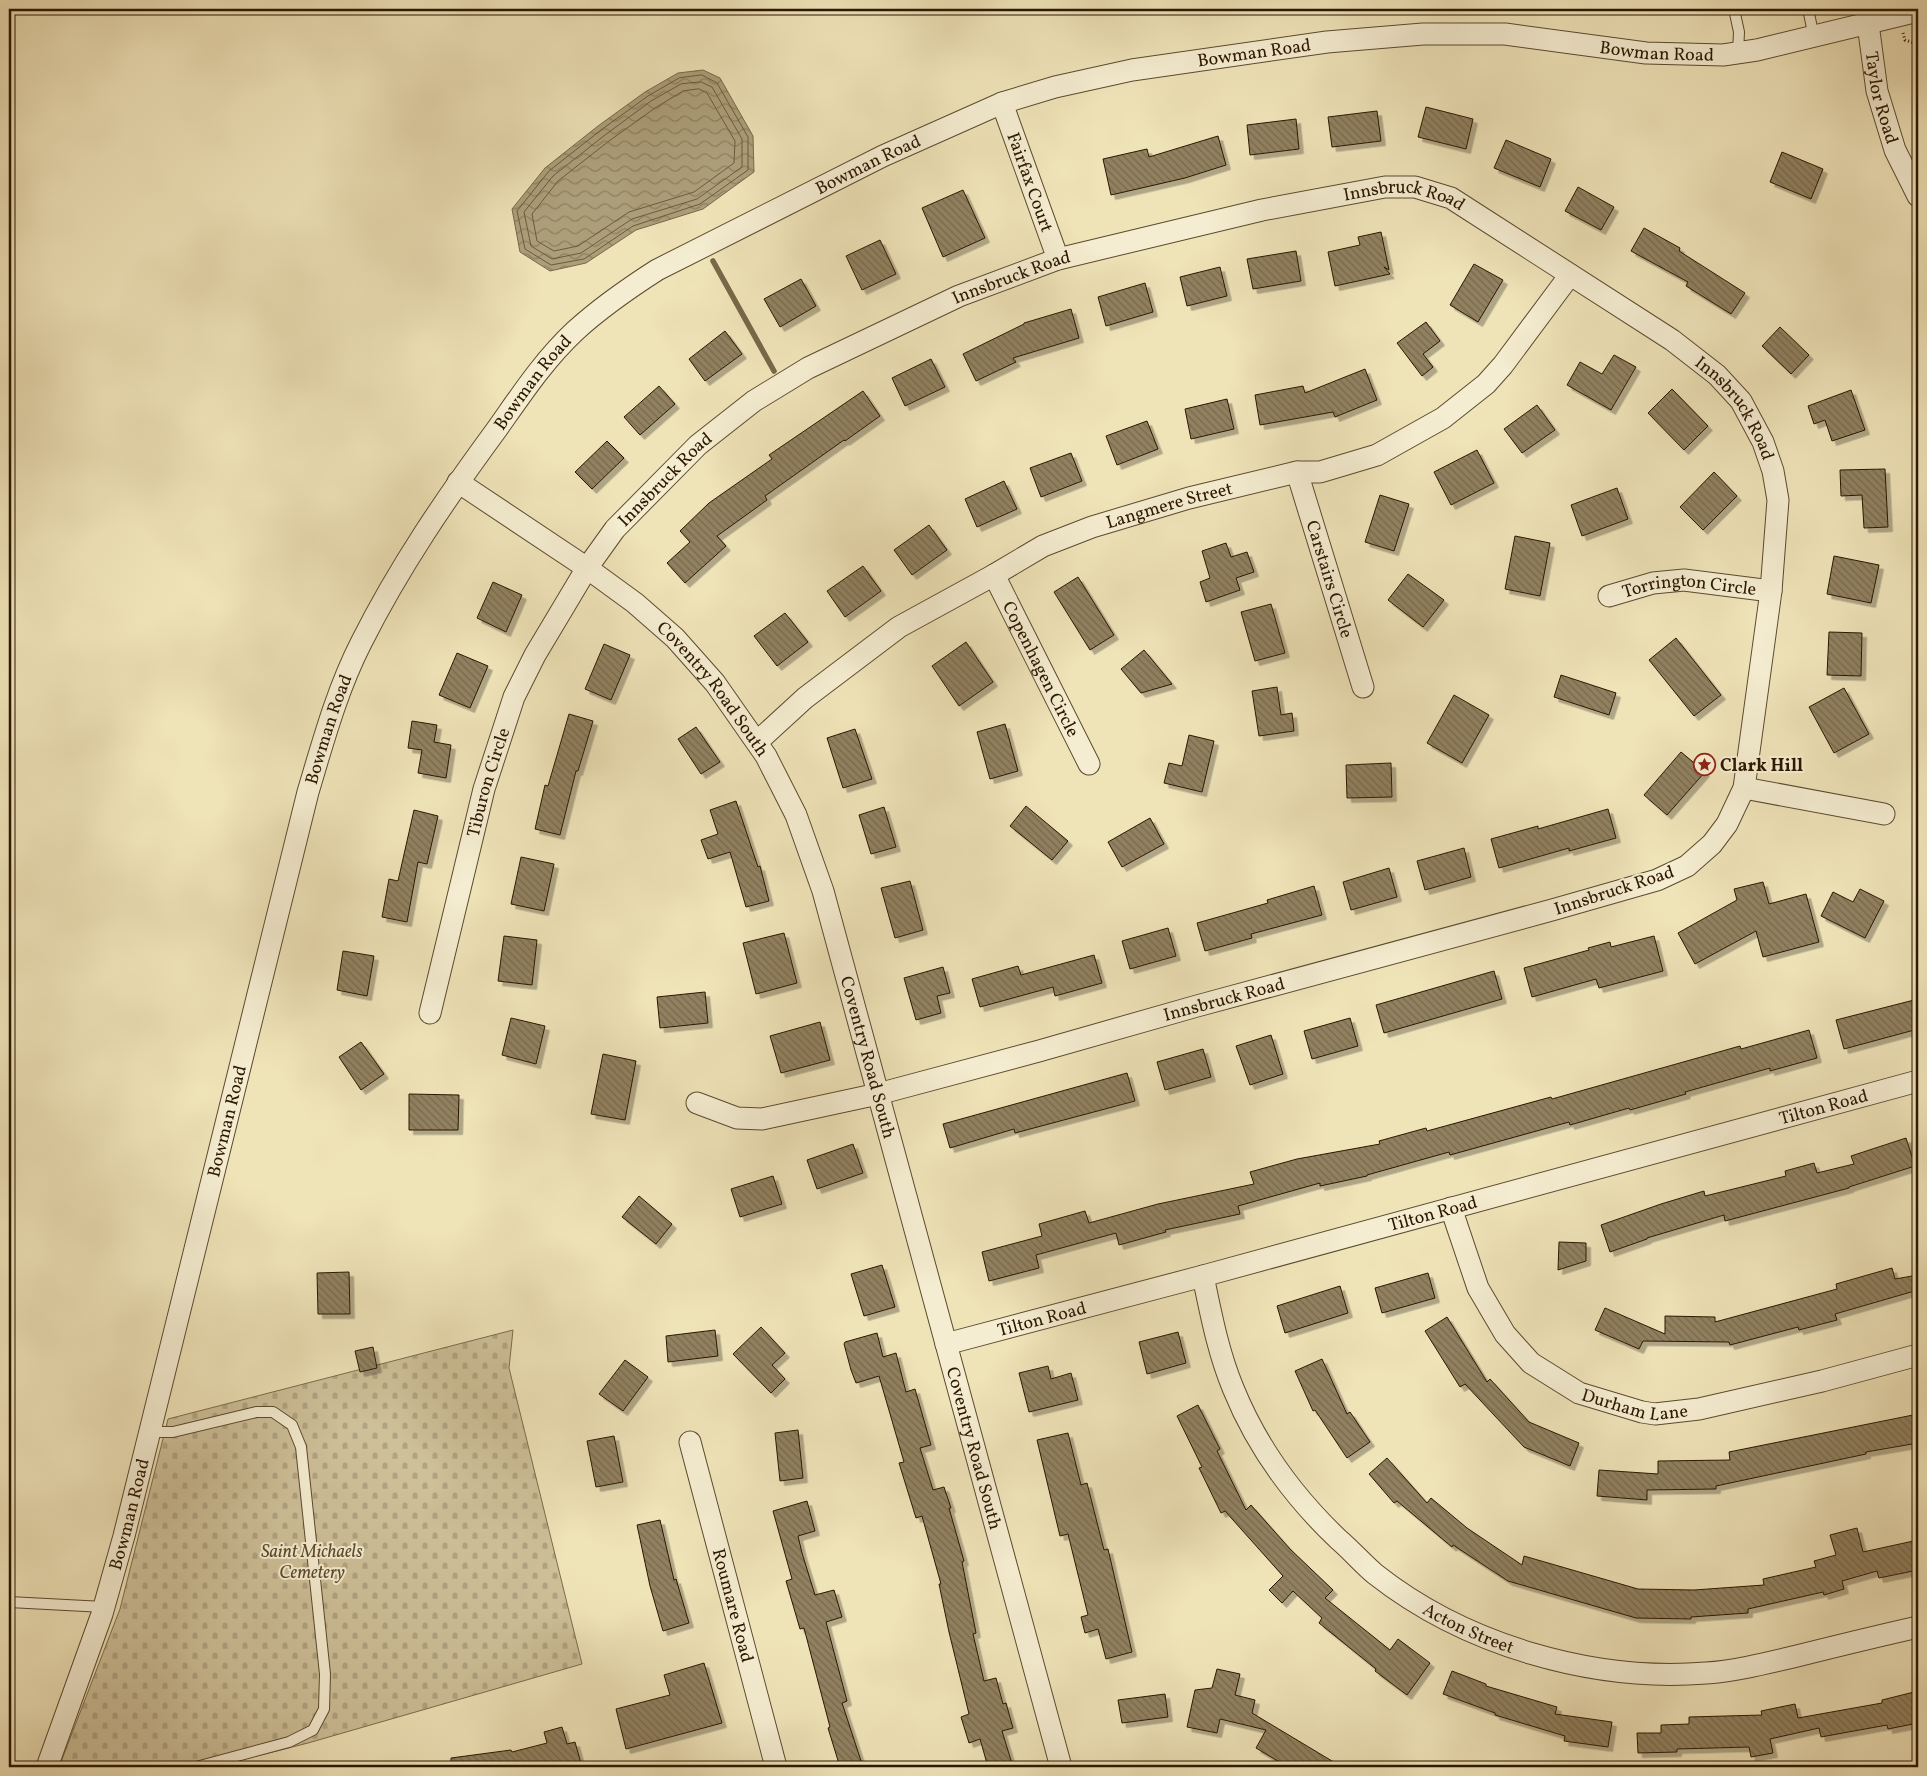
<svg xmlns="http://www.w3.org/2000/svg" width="1927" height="1776" viewBox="0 0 1927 1776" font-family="Vollkorn,serif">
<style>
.cemetery{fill:url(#cemetery-stones);stroke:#7c6c4c}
.water{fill:url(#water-waves);stroke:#786849}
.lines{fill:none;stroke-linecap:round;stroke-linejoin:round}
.shore{stroke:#6c5a3c;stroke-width:1}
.stream{stroke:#786849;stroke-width:5.5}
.building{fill:url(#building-back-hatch);stroke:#2b1700;filter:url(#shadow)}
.lane-casing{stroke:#5c4a2e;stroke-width:12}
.street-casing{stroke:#5c4a2e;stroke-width:23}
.path{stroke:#2b1700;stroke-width:3;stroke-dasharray:1 2.5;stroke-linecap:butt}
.lane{stroke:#f5edd1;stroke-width:10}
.street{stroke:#f5edd1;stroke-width:21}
.labels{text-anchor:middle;stroke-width:4;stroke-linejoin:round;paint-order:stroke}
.street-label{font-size:18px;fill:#2b1700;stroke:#f5edd1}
.poi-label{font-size:18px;font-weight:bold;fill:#2b1700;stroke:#f5edd1;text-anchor:start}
.park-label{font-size:18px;font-style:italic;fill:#5c4a2e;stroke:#f5edd1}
</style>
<defs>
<pattern id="cemetery-stones" width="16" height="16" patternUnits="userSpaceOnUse" patternTransform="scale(1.25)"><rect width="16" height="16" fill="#cec099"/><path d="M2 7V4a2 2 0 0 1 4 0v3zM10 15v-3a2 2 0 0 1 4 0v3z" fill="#b1a482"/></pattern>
<pattern id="water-waves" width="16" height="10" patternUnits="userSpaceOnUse" patternTransform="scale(1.25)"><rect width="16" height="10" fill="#ac9e79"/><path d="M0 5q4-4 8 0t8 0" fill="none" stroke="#8c8061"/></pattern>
<pattern id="building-back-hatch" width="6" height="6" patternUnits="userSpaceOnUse" patternTransform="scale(1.25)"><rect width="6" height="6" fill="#918160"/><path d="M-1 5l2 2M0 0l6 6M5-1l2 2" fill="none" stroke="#77694d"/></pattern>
<filter id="shadow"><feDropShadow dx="4.5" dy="4.5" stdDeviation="0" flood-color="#0004"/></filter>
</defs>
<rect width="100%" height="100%" fill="#efe3b8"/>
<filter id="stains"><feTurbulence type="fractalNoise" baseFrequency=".004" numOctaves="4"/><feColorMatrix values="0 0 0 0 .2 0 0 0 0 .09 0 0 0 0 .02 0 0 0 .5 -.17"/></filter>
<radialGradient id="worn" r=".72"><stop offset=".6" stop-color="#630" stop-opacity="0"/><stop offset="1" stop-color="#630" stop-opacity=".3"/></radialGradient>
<path class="cemetery" d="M513 1330 509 1368 582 1664 308 1743 213 1767H59L120 1609 168 1419Z"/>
<path class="water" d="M703 70 720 78 753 136 754 172 703 209 636 230 586 263 550 271 520 252 512 209 545 168 598 126 645 92 678 73Z"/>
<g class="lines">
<path class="shore" d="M702 75 717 83 748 137V170L700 204 633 226 584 259 551 265 525 249 517 211 549 171 601 130 648 96 679 78Z
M701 82 712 87 742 139V167L697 199 632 219 581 253 552 259 531 246 524 212 553 176 605 135 651 101 681 84Z
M699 89 707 93 735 141 734 163 694 192 629 212 578 246 554 251 537 241 532 214 558 181 609 141 655 108 683 91Z"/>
<path class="stream" d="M713 261 774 371"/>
</g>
<path class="building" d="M1426 107 1473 119 1466 149 1418 137Z
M1377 111 1381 141 1332 147 1328 117Z
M1296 119 1299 149 1250 155 1247 125Z
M1218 136 1226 165 1185 178 1111 195 1103 159 1147 149 1149 157Z
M1506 140 1551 159 1540 187 1494 168Z
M1782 152 1823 169 1811 199 1770 182Z
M1578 187 1614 207 1601 230 1565 211Z
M963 190 985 238 943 257 922 208Z
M1644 228 1680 248 1679 251 1745 293 1731 314 1686 286 1688 282 1631 251Z
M1381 232 1389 270 1384 267 1390 274 1335 286 1328 252 1360 245 1358 237Z
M880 240 896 274 862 290 846 256Z
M1296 251 1301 281 1253 289 1247 259Z
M1474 264 1503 280 1478 322 1450 305Z
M1220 267 1227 296 1187 306 1180 277Z
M801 279 816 306 780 327 764 299Z
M1145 283 1153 312 1106 326 1098 297Z
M1071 309 1079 338 1013 358 1016 362 976 381 963 354 1024 324V323Z
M1426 322 1440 341 1423 354 1433 367 1422 376 1397 343Z
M1780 327 1809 355 1791 374 1762 346Z
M725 331 742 354 705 381 689 359Z
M1614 355 1636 367 1611 410 1567 385 1580 362 1602 374Z
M931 359 945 387 905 406 892 378Z
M1365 369 1377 400 1335 417 1333 412 1260 425 1255 395 1303 386 1305 393Z
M659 386 675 404 640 435 624 417Z
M1672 389 1708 426 1684 450 1648 413Z
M1851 390 1865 430 1832 441 1825 420 1814 424 1808 406Z
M863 391 880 416 845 441 844 440 765 496 767 500 717 536 726 546 685 583 667 563 690 542 680 531 709 503 772 459 769 455Z
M1227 399 1234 429 1191 439 1185 409Z
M1537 405 1555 430 1522 453 1504 429Z
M1147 421 1158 449 1117 465 1106 436Z
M607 441 624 458 592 489 575 472Z
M1477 450 1494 483 1451 505 1434 472Z
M1071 453 1082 481 1041 497 1030 468Z
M1885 469 1888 527 1864 528 1862 495 1841 496 1840 470Z
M1714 472 1737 496 1703 530 1680 507Z
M1004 481 1017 509 977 527 965 499Z
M1617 488 1628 519 1582 536 1571 505Z
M1380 495 1409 504 1394 551 1365 542Z
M929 525 947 550 912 575 894 550Z
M1515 536 1550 543 1540 596 1505 589Z
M1226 543 1231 557 1247 552 1254 572 1236 578 1240 590 1206 602 1200 582 1210 578 1202 551Z
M1834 556 1879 565 1871 603 1827 594Z
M863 566 881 591 845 617 827 591Z
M1408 574 1444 600 1423 627 1388 600Z
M1078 577 1114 635 1090 650 1054 592Z
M493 582 522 595 506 632 477 618Z
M1271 604 1285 653 1255 661 1241 612Z
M785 613 808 642 777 666 754 636Z
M1829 632 1862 633 1861 676 1827 675Z
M1676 638 1721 695 1694 716 1649 660Z
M966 642 993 682 959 706 932 666Z
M604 644 630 655 611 700 585 689Z
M1144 650 1172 684 1141 693 1121 669Z
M457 653 488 666 470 708 439 695Z
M1561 675 1616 693 1609 715 1554 697Z
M1277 687 1281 715 1292 713 1294 731 1259 736 1252 691Z
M1844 688 1869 734 1834 753 1809 707Z
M1454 695 1489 715 1462 763 1427 743Z
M569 714 593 721 578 771H576L560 835 535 829 545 785 548 786Z
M412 721 437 725 434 742 451 745 446 778 418 773 422 750 408 748Z
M1005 724 1018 771 990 779 977 732Z
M696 727 720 762 701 774 678 739Z
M855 729 872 779 843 788 827 738Z
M1189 735 1214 741 1202 792 1164 783 1169 763 1182 766Z
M1681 752 1705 772 1667 815 1644 795Z
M1391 763 1392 797 1347 798 1346 765Z
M736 801 758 867 760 866 769 901 746 907 730 852 708 859 701 840 718 834 710 810Z
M1026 806 1068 841 1052 860 1010 826Z
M884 807 896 847 871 854 859 815Z
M1608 809 1616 838 1569 851V848L1499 868 1491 839 1538 826V829Z
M414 810 438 816 427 864 418 862 407 922 382 917 389 879 398 881Z
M1150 818 1164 844 1122 867 1108 842Z
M1464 848 1471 877 1425 890 1417 861Z
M521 857 554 864 544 911 511 904Z
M1389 868 1397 897 1351 910 1343 882Z
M910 881 923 930 895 938 881 888Z
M1763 882 1769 904 1806 894 1819 942 1763 957 1756 931 1695 964 1678 933 1737 900 1734 889Z
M1314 886 1322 915 1251 934 1252 938 1205 951 1197 923 1268 903 1267 900Z
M1860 889 1884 901 1865 938 1821 916 1833 892 1853 902Z
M1168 928 1176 956 1130 969 1122 941Z
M784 933 797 983 756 994 743 943Z
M504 936 537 940 532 985 498 981Z
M1654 936 1663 971 1599 988 1596 979 1532 997 1524 968 1589 950 1588 948 1610 942 1611 947Z
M343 951 374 956 367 996 337 990Z
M1094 955 1102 983 1055 996 1053 987 980 1007 972 979 1018 966 1021 975Z
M943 967 950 993 937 996 941 1013 916 1020 904 978Z
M1494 971 1502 999 1384 1033 1376 1005Z
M705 992 708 1023 660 1028 657 997Z
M1918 999V1029L1844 1049 1836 1020Z
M511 1018 545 1026 536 1064 502 1055Z
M1350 1018 1358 1046 1312 1059 1304 1031Z
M820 1022 830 1060 781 1073 770 1036Z
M1809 1030 1817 1058 1770 1071V1068L1685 1092 1686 1094 1630 1110 1629 1108 1570 1125 1569 1122 1450 1155 1449 1152 1367 1175V1176L1320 1186V1183L1238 1206 1240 1214 1165 1230 1166 1232 1119 1245 1116 1233 1036 1255 1039 1268 989 1281 982 1252 1042 1236 1039 1224 1085 1211 1089 1223 1158 1204 1254 1184 1250 1172 1297 1159 1380 1144 1379 1141 1426 1128 1427 1131 1551 1097 1552 1099 1740 1046 1741 1049Z
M1271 1035 1283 1074 1250 1085 1236 1046Z
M361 1042 384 1074 361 1090 339 1057Z
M1203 1049 1211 1077 1165 1090 1157 1062Z
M603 1054 636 1061 625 1120 591 1114Z
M1127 1073 1135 1101 1015 1133 1014 1129 950 1148 943 1124Z
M409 1094 459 1095 458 1130H409Z
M1906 1138 1915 1166 1849 1187V1188L1725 1221 1724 1215 1647 1238V1239L1610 1252 1601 1225 1661 1204 1704 1191 1705 1196 1786 1176 1785 1171 1814 1163 1817 1173 1854 1164 1851 1156Z
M853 1144 863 1173 817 1189 807 1160Z
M773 1176 782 1204 740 1217 731 1189Z
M639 1196 672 1224 656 1244 622 1217Z
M1559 1242 1586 1243V1261L1558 1270Z
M882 1265 895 1307 864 1316 851 1274Z
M1892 1268 1895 1279 1918 1275V1290L1835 1314 1837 1320 1799 1330 1798 1327 1730 1345 1729 1342 1643 1341 1639 1349 1595 1330 1605 1308 1665 1334V1316L1715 1317V1322L1837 1289 1836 1284Z
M349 1272 350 1314H318L317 1273Z
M1428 1273 1435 1298 1382 1313 1375 1288Z
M1340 1286 1348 1313 1285 1333 1277 1306Z
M1447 1317 1487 1382 1490 1379 1529 1422 1579 1443 1570 1466 1524 1447 1465 1384 1460 1387 1425 1331Z
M761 1327 785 1353 772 1365 785 1379 771 1393 733 1354Z
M715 1330 718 1356 668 1362 666 1336Z
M1178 1332 1186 1363 1147 1374 1139 1342Z
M877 1333 883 1357 896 1353 906 1392 915 1389 931 1445 920 1448 933 1490 944 1487 951 1508H949L964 1561 962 1562 976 1633 973 1634 984 1681 996 1678 1003 1704 1006 1703 1013 1728 1002 1731 1013 1767H988L980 1739 969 1743 961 1717 969 1714 949 1632 939 1584H941L922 1516 916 1518 899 1463 904 1462 879 1376 856 1383 851 1370 844 1344 845 1342Z
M373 1347 377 1368 360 1372 355 1351Z
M1322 1359 1347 1414 1350 1412 1370 1442 1347 1458 1315 1410 1313 1411 1295 1371Z
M625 1360 648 1377 623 1411 599 1394Z
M1048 1366 1051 1379 1071 1373 1078 1400 1029 1412 1019 1373Z
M1198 1405 1220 1449 1217 1451 1246 1510 1251 1505 1290 1549 1333 1590 1325 1598 1390 1650 1398 1639 1430 1663 1407 1695 1375 1671 1376 1669 1319 1623 1322 1618 1293 1591 1282 1603 1269 1590 1283 1576 1225 1511 1221 1513 1199 1468 1202 1467 1177 1416Z
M1918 1414V1443L1866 1452V1454L1716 1486V1489L1647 1490V1500L1597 1496 1599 1470 1658 1474V1461L1730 1460 1729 1452Z
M798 1430 803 1478 780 1481 775 1433Z
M1068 1433 1081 1485 1087 1483 1104 1550 1108 1549 1132 1652 1106 1659 1098 1629 1085 1633 1081 1617 1088 1615 1068 1534 1060 1536 1037 1440Z
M614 1436 623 1482 596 1487 587 1441Z
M1387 1458 1427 1503 1431 1498 1467 1528 1522 1565 1524 1556 1638 1589 1694 1590 1764 1585 1763 1579 1816 1567 1814 1561 1836 1555 1830 1535 1857 1528 1863 1552 1918 1540V1570L1879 1578 1877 1571 1842 1581 1844 1589 1824 1595 1823 1592 1748 1609V1613L1691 1617V1619L1636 1618 1508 1581 1453 1545 1452 1547 1397 1501 1394 1503 1369 1474Z
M807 1501 815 1531 798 1536 802 1553 815 1595 834 1590 842 1617 826 1622 847 1701 842 1703 863 1767H840L828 1728 830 1727 804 1628 800 1629 786 1581 792 1579 773 1511Z
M660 1520 674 1580 676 1579 689 1623 663 1631 650 1586 637 1525Z
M704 1663 722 1723 626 1749 616 1709 670 1695 664 1675Z
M1217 1669 1240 1674 1235 1695 1255 1700 1252 1713 1342 1767H1288L1256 1748 1266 1730 1220 1719 1217 1733 1187 1727 1195 1690 1212 1688Z
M1452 1671 1486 1684V1686L1557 1707 1555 1714 1612 1722 1608 1747 1564 1741 1565 1736 1495 1715V1713L1443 1694Z
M1918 1691V1723L1888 1729 1887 1725 1821 1737 1819 1728 1770 1739 1773 1753 1751 1757 1749 1747 1677 1749V1752L1638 1753 1637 1733H1661V1725L1689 1724V1717L1762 1715 1761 1711 1795 1704 1798 1718 1882 1703V1700Z
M1165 1694 1168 1717 1122 1723 1118 1700Z
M562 1727 567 1744 575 1742 582 1767H451V1758L511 1750 512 1752 547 1743 544 1732Z"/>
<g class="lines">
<defs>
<path id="lane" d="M1734 9 1739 32 1738 53
M1808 9 1814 37
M149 1432H173L256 1412H273L292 1425 301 1447 325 1674 324 1709 313 1730 289 1742 196 1767
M9 1602 104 1607"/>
<g id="street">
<path id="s1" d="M1868 24 1877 91 1895 150 1918 196"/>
<path id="s2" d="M1002 103 1058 259"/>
<path id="s3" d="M1297 472 1363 687"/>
<path id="s4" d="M458 482 587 568 635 603 675 638 715 683 766 756 796 815 823 891 1061 1767"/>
<path id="s5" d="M994 575 1089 764"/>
<path id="s6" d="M1609 596 1653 583 1684 580 1771 591"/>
<path id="s7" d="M757 742 805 698 899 627 994 575 1043 546 1092 527 1189 498 1297 472H1320L1377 455 1443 418 1486 384 1503 365 1570 275"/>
<path d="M1744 788 1884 814"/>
<path id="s8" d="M430 1013 484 789 514 697 535 655 587 568 615 529 698 445 754 401 808 368 959 296 1058 259 1262 210 1385 187H1415L1451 198 1672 340 1717 375 1741 401 1763 442 1773 471 1778 500 1771 591 1744 788 1727 824 1712 844 1687 866 1657 880 1552 910 1197 1006 1039 1051 878 1094 762 1119 737 1118 697 1103"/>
<path id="s9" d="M1451 1208 1478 1288 1505 1334 1531 1363 1579 1393 1642 1412 1655 1414 1699 1409 1822 1381 1918 1355"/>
<path id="s10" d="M1203 1276C1211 1314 1218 1352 1233 1388 1256 1445 1294 1497 1338 1539 1351 1550 1362 1563 1375 1574 1465 1645 1592 1682 1706 1673 1736 1671 1767 1663 1797 1656 1837 1646 1878 1636 1918 1627"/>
<path id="s11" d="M946 1344 1203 1276 1918 1081"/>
<path id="s12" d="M690 1442 776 1767"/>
<path id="s13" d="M47 1767 102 1614 124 1536 308 792C323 742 337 690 361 643 399 567 447 497 497 429 521 395 544 360 575 331 599 309 629 288 657 270L883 156 1002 103 1055 87 1132 70 1327 42 1423 34H1505L1646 53 1723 55 1757 50 1918 11"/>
</g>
</defs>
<use href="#lane" class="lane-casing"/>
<use href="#street" class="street-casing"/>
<path class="path" d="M1903 33 1905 40 1918 44"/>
<use href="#lane" class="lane"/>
<use href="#street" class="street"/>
</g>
<defs>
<symbol id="sight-ring" viewBox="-11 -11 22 22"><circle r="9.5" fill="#f5edd1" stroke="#8f2418" stroke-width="1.5"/><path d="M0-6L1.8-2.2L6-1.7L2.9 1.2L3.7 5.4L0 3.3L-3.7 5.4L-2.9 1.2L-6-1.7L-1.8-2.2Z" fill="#8f2418"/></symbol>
</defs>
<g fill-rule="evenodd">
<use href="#sight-ring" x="1692" y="752" width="25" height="25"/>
</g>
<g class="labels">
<g class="street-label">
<text dy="6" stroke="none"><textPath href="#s13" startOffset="2696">Bowman Road</textPath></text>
<text dy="6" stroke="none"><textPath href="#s13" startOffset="2291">Bowman Road</textPath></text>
<text dy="6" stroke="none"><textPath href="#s1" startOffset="75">Taylor Road</textPath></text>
<text dy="6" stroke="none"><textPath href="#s13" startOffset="1886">Bowman Road</textPath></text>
<text dy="6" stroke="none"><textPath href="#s2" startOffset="84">Fairfax Court</textPath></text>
<text dy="6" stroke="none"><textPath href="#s8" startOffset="1404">Innsbruck Road</textPath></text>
<text dy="6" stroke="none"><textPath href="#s8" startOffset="999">Innsbruck Road</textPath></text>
<text dy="6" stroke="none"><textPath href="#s13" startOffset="1481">Bowman Road</textPath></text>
<text dy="6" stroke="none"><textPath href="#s8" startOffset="1809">Innsbruck Road</textPath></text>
<text dy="6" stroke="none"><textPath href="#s8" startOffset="594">Innsbruck Road</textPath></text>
<text dy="6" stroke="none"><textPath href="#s7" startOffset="481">Langmere Street</textPath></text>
<text dy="6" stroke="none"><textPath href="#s3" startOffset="112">Carstairs Circle</textPath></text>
<text dy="6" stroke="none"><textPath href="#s6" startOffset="82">Torrington Circle</textPath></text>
<text dy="6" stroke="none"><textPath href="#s5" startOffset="105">Copenhagen Circle</textPath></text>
<text dy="6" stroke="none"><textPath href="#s4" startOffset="331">Coventry Road South</textPath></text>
<text dy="6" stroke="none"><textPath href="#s13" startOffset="1076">Bowman Road</textPath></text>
<text dy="6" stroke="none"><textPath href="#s8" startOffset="238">Tiburon Circle</textPath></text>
<text transform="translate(1614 890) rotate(-18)" y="6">Innsbruck Road</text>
<text transform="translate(1224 999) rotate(-15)" y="6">Innsbruck Road</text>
<text dy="6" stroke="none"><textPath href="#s4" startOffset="736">Coventry Road South</textPath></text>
<text dy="6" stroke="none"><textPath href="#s11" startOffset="909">Tilton Road</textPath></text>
<text dy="6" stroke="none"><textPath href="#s13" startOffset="671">Bowman Road</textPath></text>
<text dy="6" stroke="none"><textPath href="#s11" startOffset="504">Tilton Road</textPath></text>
<text dy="6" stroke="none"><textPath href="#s11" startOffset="99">Tilton Road</textPath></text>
<text dy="6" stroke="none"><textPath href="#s9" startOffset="291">Durham Lane</textPath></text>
<text dy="6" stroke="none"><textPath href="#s4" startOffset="1141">Coventry Road South</textPath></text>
<text dy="6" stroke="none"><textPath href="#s13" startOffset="266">Bowman Road</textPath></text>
<text dy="6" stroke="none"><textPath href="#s12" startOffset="169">Roumare Road</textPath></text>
<text dy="6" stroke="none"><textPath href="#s10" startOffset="461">Acton Street</textPath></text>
</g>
<g class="poi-label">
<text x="1720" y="771">Clark Hill</text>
</g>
<g class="park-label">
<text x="312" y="1557">Saint Michaels<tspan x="312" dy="21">Cemetery</tspan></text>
</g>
</g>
<rect width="1927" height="1776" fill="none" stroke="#efe3b8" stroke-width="30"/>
<rect x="10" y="10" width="1907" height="1756" fill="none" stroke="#2b1700" stroke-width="2.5"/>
<rect x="15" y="15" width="1897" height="1746" fill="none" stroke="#2b1700"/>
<rect width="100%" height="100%" filter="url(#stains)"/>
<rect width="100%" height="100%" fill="url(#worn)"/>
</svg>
